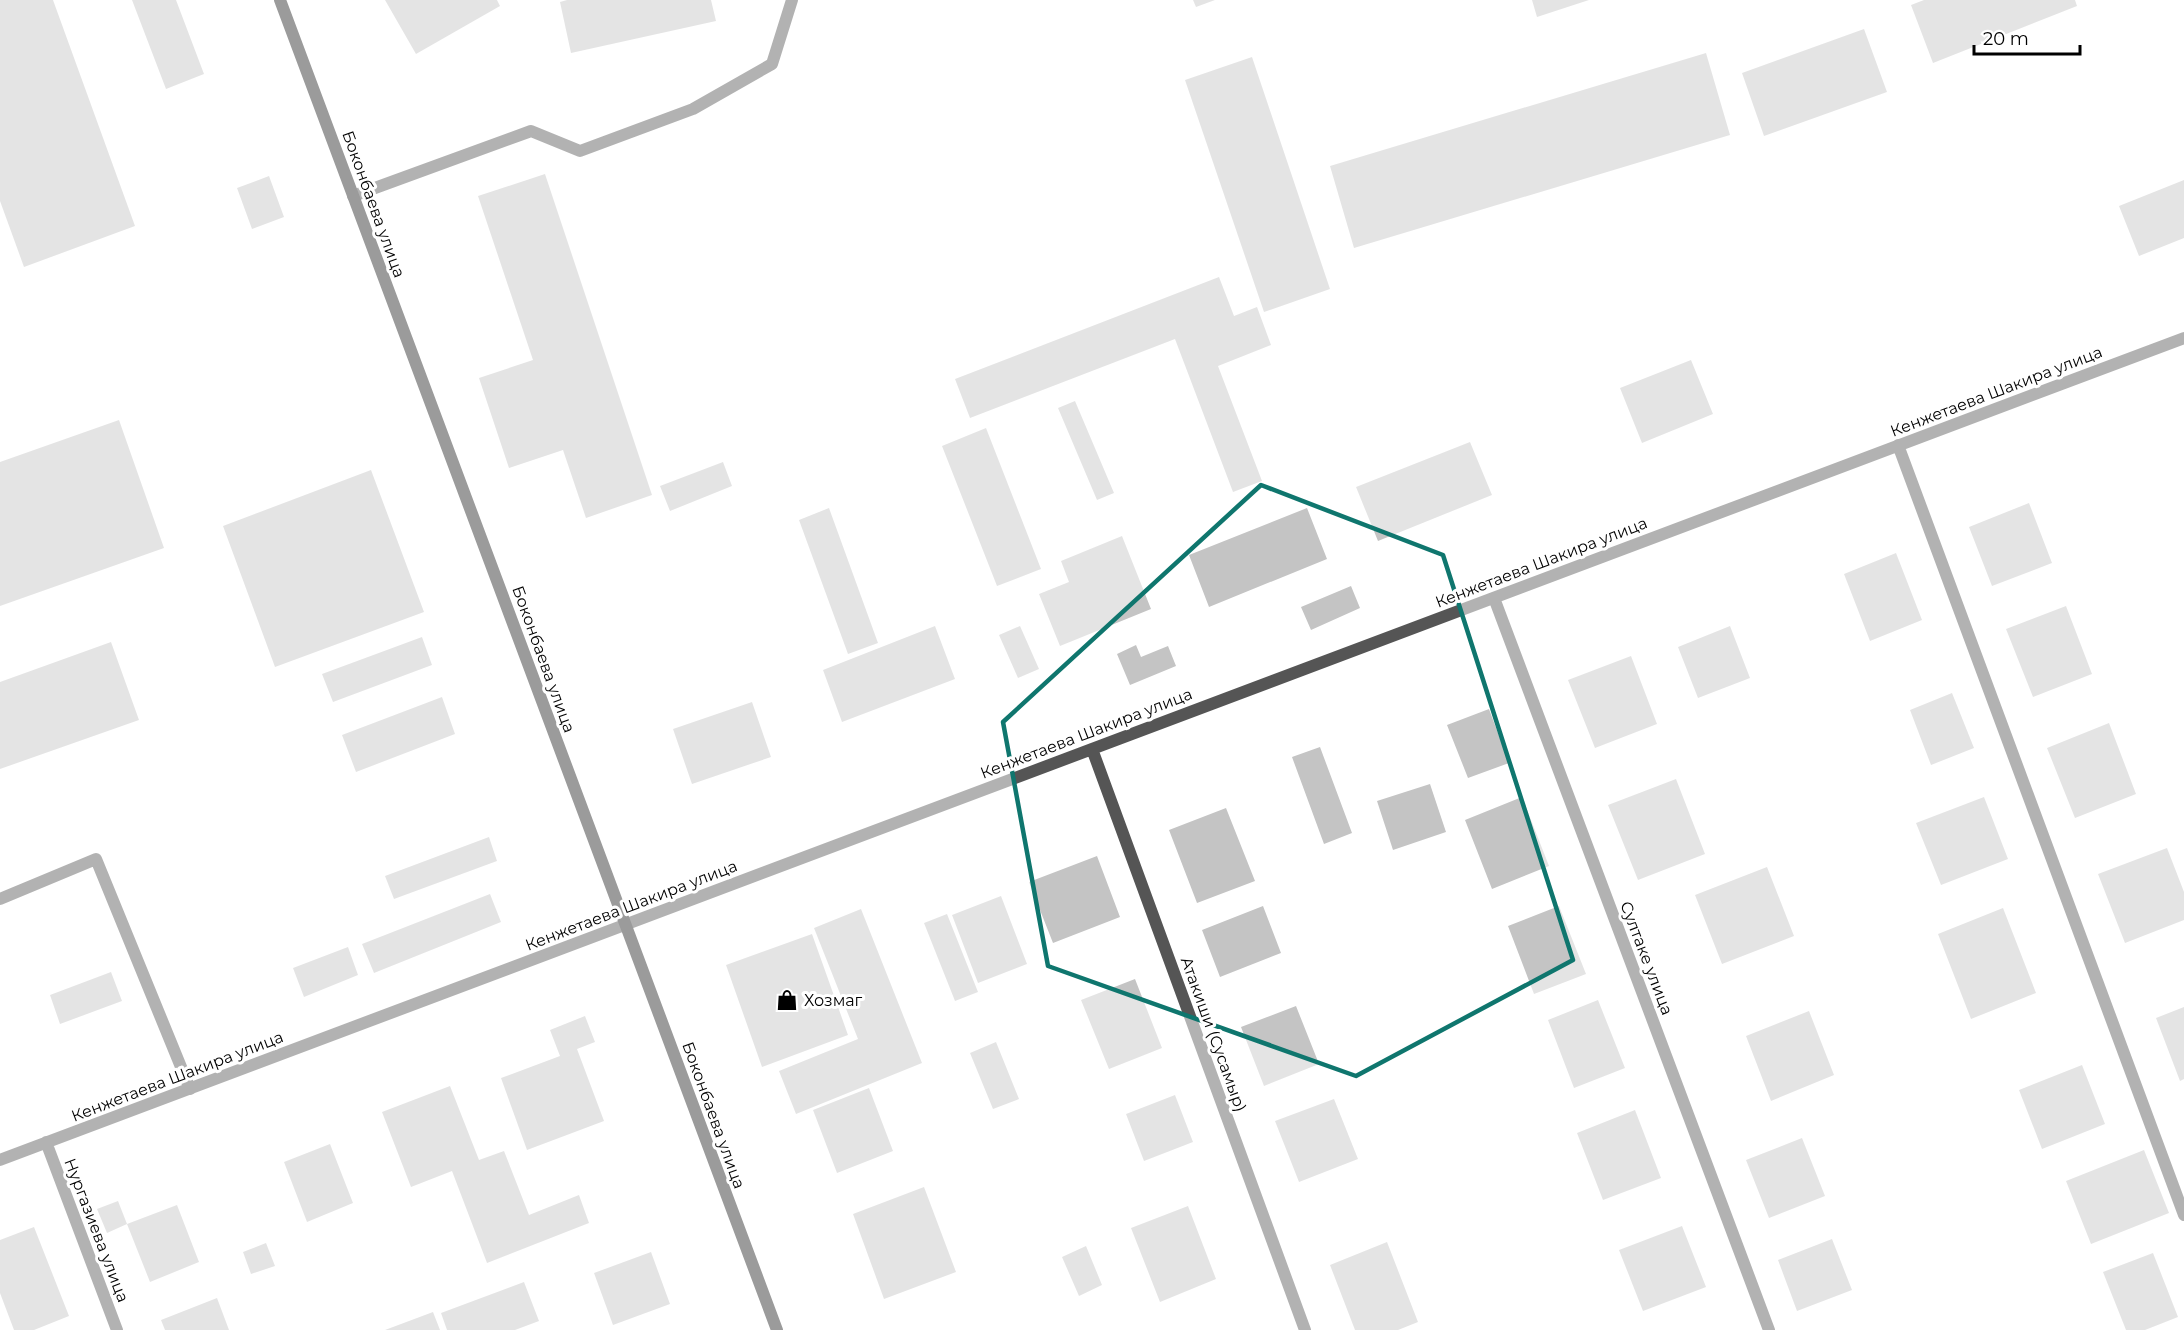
<svg xmlns="http://www.w3.org/2000/svg" width="2184" height="1330" viewBox="0 0 2184 1330" font-family="Montserrat,sans-serif">
<style>
.building{fill:#c4c4c4}
.lines{fill:none;stroke-linecap:round;stroke-linejoin:round}
.lane{stroke:#555;stroke-width:12}
.street{stroke:#555;stroke-width:12}
.secondary{stroke:#222;stroke-width:12}
.marked{fill:none;stroke:#0f766e;stroke-width:4.5;stroke-linejoin:round}
.labels{text-anchor:middle;stroke-width:6;stroke-linejoin:round;paint-order:stroke}
.street-label{font-size:16px;fill:#000;stroke:#fff}
.poi-label{font-size:16px;fill:#000;stroke:#fff;text-anchor:start}
</style>
<rect width="100%" height="100%" fill="#fff"/>
<path class="building" d="M0 0H53L135 226 24 267 0 201Z
M132 0H176L204 74 166 89Z
M385 0H497L500 6 416 54Z
M567 0H711L716 21 571 53 560 2Z
M1193 0H1215L1196 7Z
M1532 0H1589L1537 17Z
M1924 0H2075L2077 6 1933 63 1911 5Z
M1864 29 1887 92 1764 136 1742 73Z
M1706 53 1730 135 1354 248 1330 166Z
M1252 57 1330 289 1264 312 1185 80Z
M545 174 652 495 586 518 563 450 509 468 479 378 533 360 478 196Z
M269 176 284 217 252 229 237 188Z
M2184 180V238L2139 256 2119 206Z
M1219 277 1234 316 1257 307 1271 345 1218 366 1262 481 1233 492 1175 339 970 418 955 379Z
M1691 360 1713 414 1642 443 1620 388Z
M1075 401 1114 493 1097 500 1058 408Z
M119 420 164 548 0 606V462Z
M986 428 1041 569 997 586 942 446Z
M1470 442 1492 495 1378 541 1356 487Z
M723 462 732 486 670 511 660 486Z
M371 470 424 612 275 667 223 526Z
M2029 503 2052 563 1992 586 1969 527Z
M829 508 878 643 848 654 799 520Z
M1307 508 1327 559 1209 607 1189 555Z
M1122 536 1151 609 1060 646 1039 594 1069 582 1061 561Z
M1896 553 1922 620 1870 641 1844 574Z
M1351 586 1360 608 1311 630 1301 607Z
M2066 606 2092 674 2033 697 2006 629Z
M935 626 955 679 842 722 823 670Z
M1020 626 1039 669 1018 678 999 635Z
M1730 626 1750 678 1698 698 1678 647Z
M422 637 432 665 333 702 322 674Z
M111 642 139 720 0 769V682Z
M1136 645 1141 657 1168 646 1176 666 1130 685 1117 654Z
M1631 656 1657 724 1595 748 1568 680Z
M1952 693 1974 748 1931 765 1910 710Z
M442 697 455 734 356 772 342 735Z
M752 702 771 757 692 784 673 729Z
M1489 709 1509 763 1468 778 1447 725Z
M2109 723 2136 794 2075 818 2047 748Z
M1320 747 1352 833 1324 844 1292 757Z
M1676 779 1705 854 1638 880 1608 805Z
M1430 784 1446 832 1393 850 1377 801Z
M1522 797 1549 866 1492 889 1465 820Z
M1984 797 2008 859 1941 885 1916 823Z
M1226 808 1255 881 1197 903 1169 830Z
M489 837 497 861 394 899 385 876Z
M2167 848 2184 892V920L2125 943 2098 874Z
M1097 856 1120 917 1053 943 1029 882Z
M1767 867 1794 936 1722 964 1695 895Z
M490 894 501 922 374 973 362 944Z
M1001 896 1027 964 978 983 952 915Z
M1263 906 1281 953 1220 977 1202 930Z
M1559 906 1586 974 1534 994 1508 926Z
M2003 908 2036 993 1971 1019 1938 934Z
M861 909 922 1063 796 1114 779 1071 858 1039 814 928Z
M947 914 978 992 955 1001 924 923Z
M812 934 848 1035 762 1067 726 965Z
M348 947 358 975 304 997 293 968Z
M111 972 122 1001 60 1024 50 995Z
M1135 979 1162 1048 1109 1069 1081 1000Z
M1598 1000 1625 1068 1574 1088 1548 1020Z
M1296 1006 1319 1064 1264 1086 1241 1027Z
M2184 1007V1079L2180 1081 2156 1018Z
M1809 1011 1834 1075 1771 1101 1746 1036Z
M585 1016 595 1042 577 1049 604 1121 527 1150 501 1078 560 1056 550 1030Z
M996 1042 1019 1099 993 1109 970 1053Z
M2082 1065 2105 1124 2042 1149 2019 1090Z
M450 1086 479 1160 504 1151 529 1215 579 1195 589 1223 487 1263 452 1171 411 1187 382 1112Z
M869 1088 893 1151 837 1173 813 1110Z
M1175 1095 1193 1142 1144 1161 1126 1114Z
M1334 1099 1358 1159 1299 1182 1275 1121Z
M1635 1110 1661 1178 1603 1200 1577 1133Z
M1802 1138 1825 1196 1769 1218 1746 1160Z
M330 1144 353 1203 307 1222 284 1162Z
M2144 1150 2169 1213 2091 1244 2066 1181Z
M924 1187 956 1272 884 1299 853 1214Z
M118 1201 127 1224 177 1205 199 1262 150 1282 127 1224 107 1233 97 1209Z
M1188 1206 1216 1279 1160 1302 1131 1228Z
M1682 1226 1706 1287 1643 1311 1619 1250Z
M34 1227 69 1316 34 1330H14L0 1293V1240Z
M1832 1239 1852 1290 1797 1311 1778 1260Z
M1387 1242 1418 1322 1398 1330H1355L1330 1265Z
M266 1243 275 1266 251 1274 243 1252Z
M1086 1246 1102 1285 1079 1296 1062 1257Z
M651 1252 670 1304 613 1325 594 1273Z
M2153 1253 2178 1317 2145 1330H2126L2103 1272Z
M524 1282 539 1321 515 1330H447L441 1313Z
M217 1298 229 1330H165L161 1320Z
M433 1312 440 1330H385Z"/>
<g class="lines">
<path class="lane" d="M353 196 531 131 580 151 693 109 772 64 792 0
M0 899 96 859 190 1089"/>
<path class="street" d="M1898 445 2184 1215
M1494 598 1769 1330
M1092 749 1305 1330
M46 1142 117 1330
M0 1160 2184 338"/>
<path class="secondary" d="M280 0 777 1330"/>
</g>
<path d="M0 0H2184V1330H0ZM1261 485 1443 555 1573 960 1356 1076 1048 966 1003 722Z" fill="#fff" fill-opacity=".55" fill-rule="evenodd"/>
<path class="marked" d="M1261 485 1443 555 1573 960 1356 1076 1048 966 1003 722Z"/>
<defs>
<symbol id="shop-bare" viewBox="-9 -9 18 18"><path d="M-5-2.5h2.3a2.7 3.5 0 0 1 5.4 0H5L5.5 6h-11ZM-1.5-2.5h3a1.5 2.3 0 0 0-3 0Z" fill="#000" stroke="#fff" stroke-width="2.5" paint-order="stroke"/></symbol>
</defs>
<g fill-rule="evenodd">
<use href="#shop-bare" x="772" y="985" width="30" height="30"/>
</g>
<g class="labels">
<g class="street-label">
<text transform="translate(374 204) rotate(70)" y="6">Боконбаева улица</text>
<text transform="translate(1996 391) rotate(-21)" y="6">Кенжетаева Шакира улица</text>
<text transform="translate(1541 562) rotate(-21)" y="6">Кенжетаева Шакира улица</text>
<text transform="translate(544 659) rotate(70)" y="6">Боконбаева улица</text>
<text transform="translate(1086 733) rotate(-21)" y="6">Кенжетаева Шакира улица</text>
<text transform="translate(631 905) rotate(-21)" y="6">Кенжетаева Шакира улица</text>
<text transform="translate(1647 958) rotate(69)" y="6">Султаке улица</text>
<text transform="translate(1214 1034) rotate(70)" y="6">Атакиши (Сусамыр)</text>
<text transform="translate(177 1076) rotate(-21)" y="6">Кенжетаева Шакира улица</text>
<text transform="translate(714 1115) rotate(70)" y="6">Боконбаева улица</text>
<text transform="translate(97 1230) rotate(69)" y="6">Нургазиева улица</text>
</g>
<g class="poi-label">
<text x="804" y="1006">Хозмаг</text>
</g>
</g>
<path d="M1974 45v9h106v-9" fill="none" stroke="#000000" stroke-width="3"/>
<text x="1983" y="45" font-size="18" fill="#000000" stroke="#ffffff" stroke-width="4.5" paint-order="stroke">20 m</text>
</svg>
